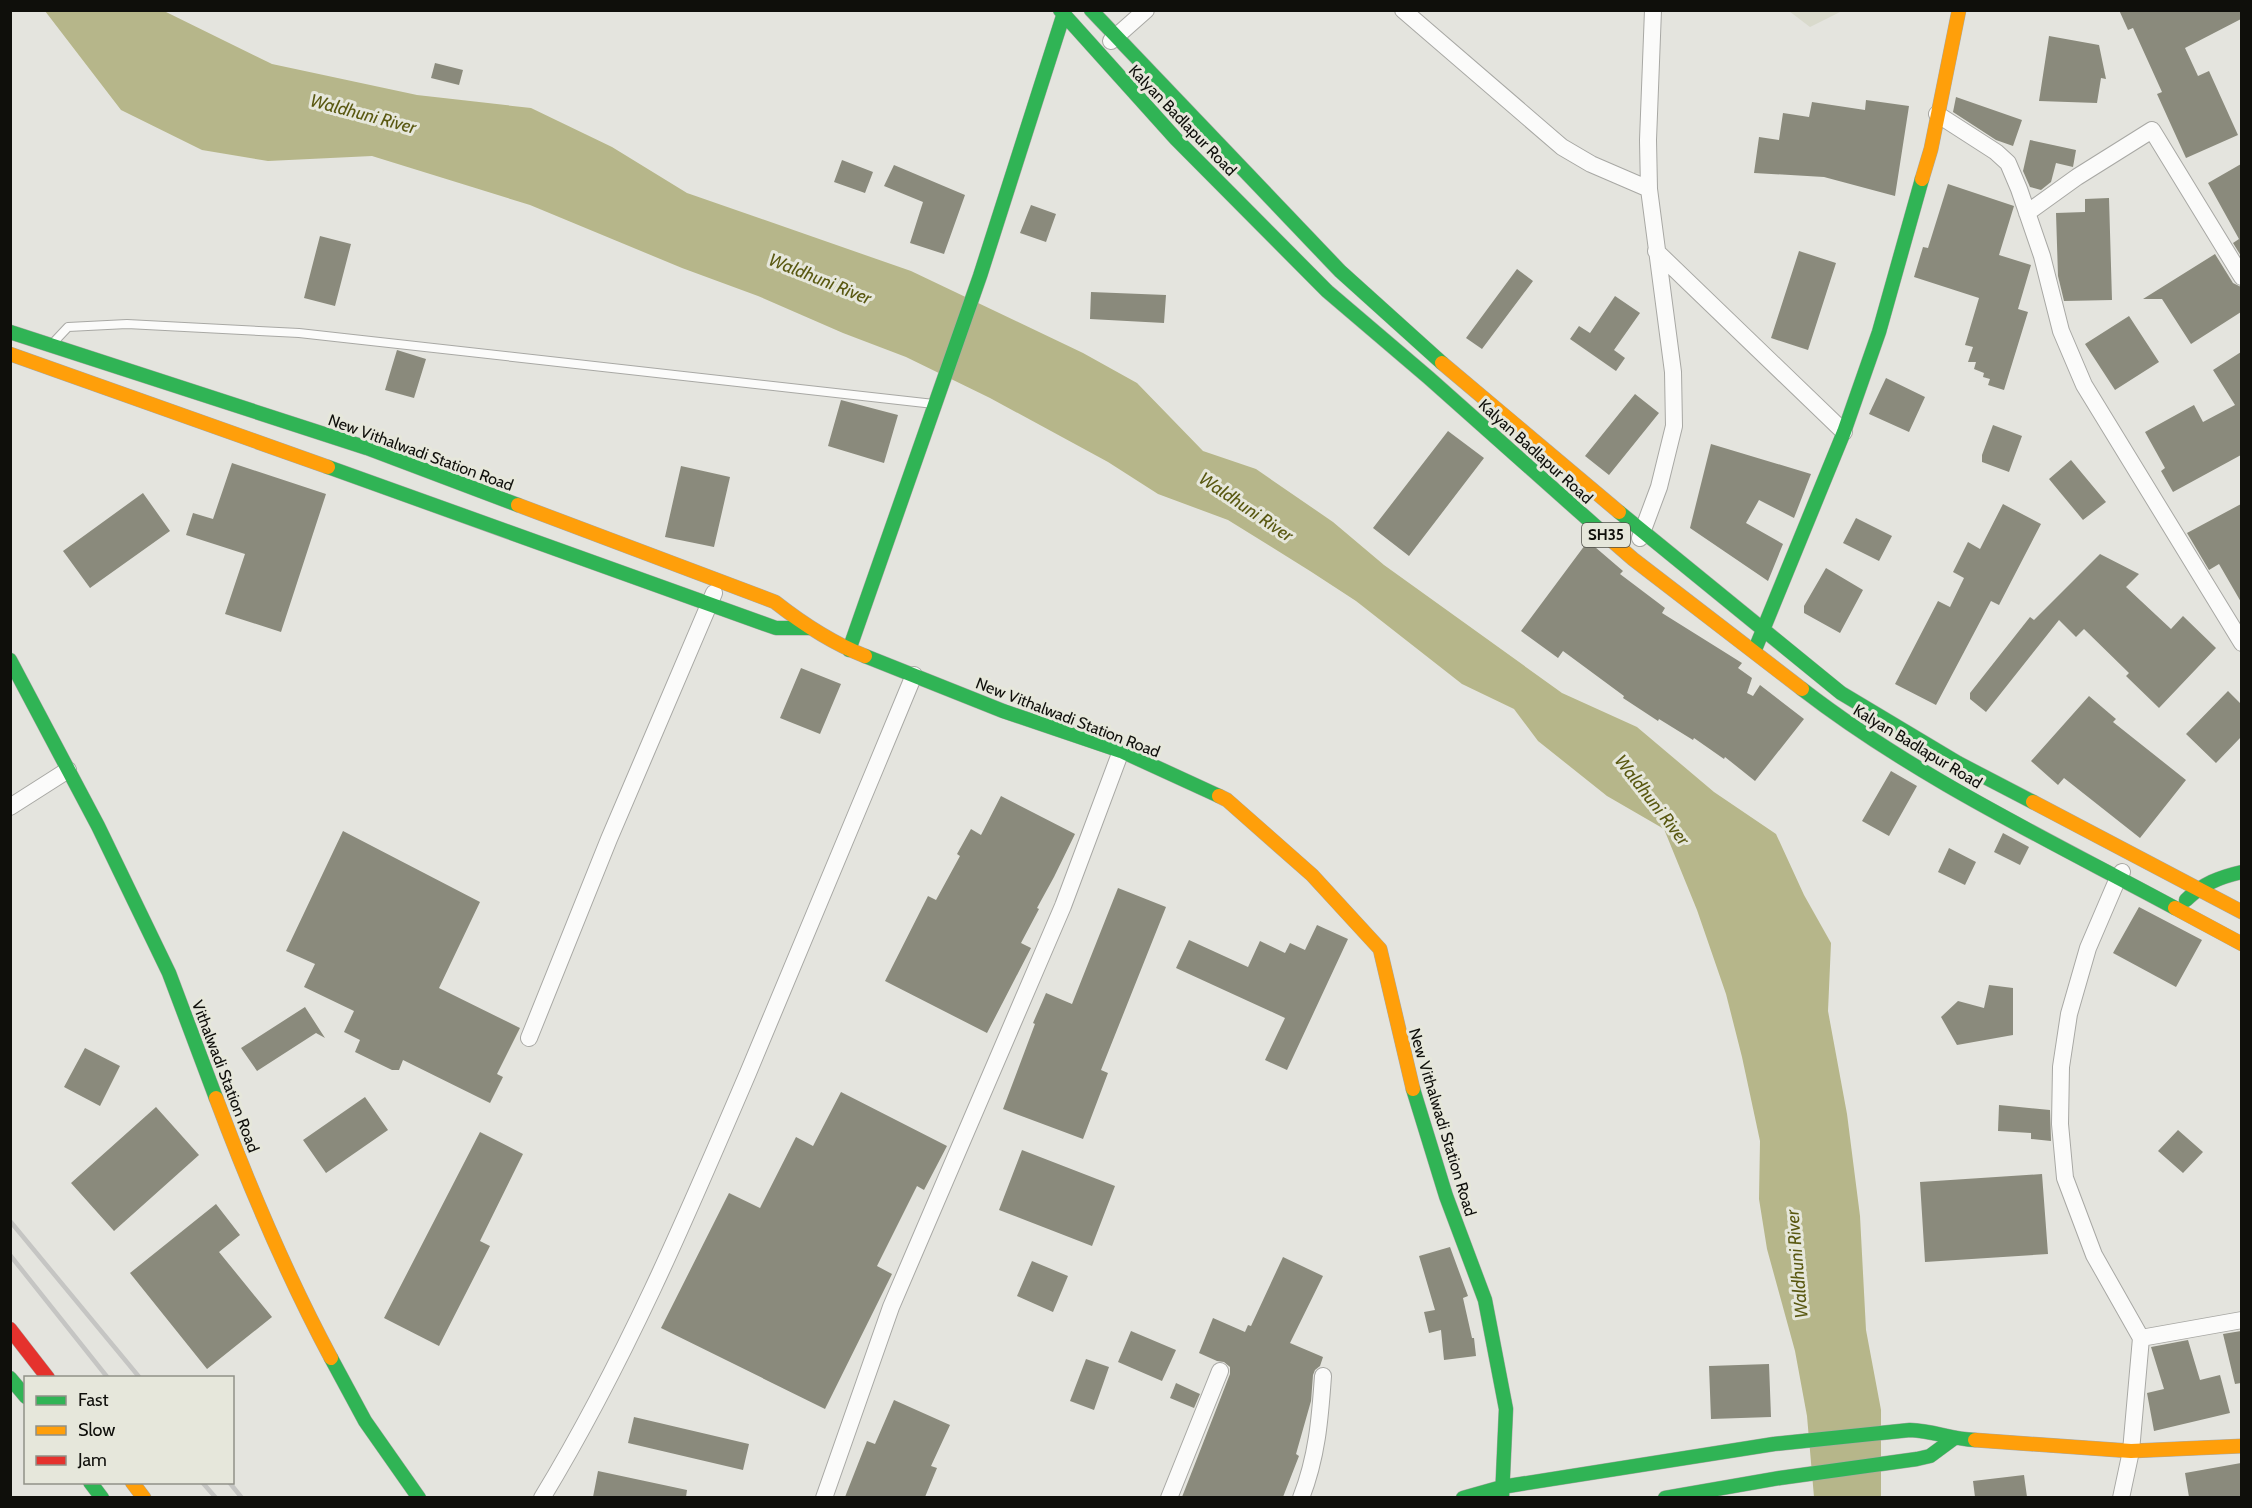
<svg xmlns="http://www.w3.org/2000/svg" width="2252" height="1508" viewBox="0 0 2252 1508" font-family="Cabin,sans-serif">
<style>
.built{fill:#d9dacc}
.water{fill:#b6b68a}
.building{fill:#8a8a7c}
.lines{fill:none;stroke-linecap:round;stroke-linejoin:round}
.lane-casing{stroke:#a8a8a4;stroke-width:10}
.street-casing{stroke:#a8a8a4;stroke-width:18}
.fast-casing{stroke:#a8a8a4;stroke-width:15}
.slow-casing{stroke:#a8a8a4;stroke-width:15}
.jam-casing{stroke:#a8a8a4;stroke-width:15}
.lane{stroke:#fbfbfa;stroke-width:8}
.street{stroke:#fbfbfa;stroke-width:16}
.fast{stroke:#30b455;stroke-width:14}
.slow{stroke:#ff9f0a;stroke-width:14}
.jam{stroke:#e5322d;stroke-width:14}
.rail{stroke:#c5c5c3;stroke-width:4.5}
.labels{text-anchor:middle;stroke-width:6;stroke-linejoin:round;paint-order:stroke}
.shield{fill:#e6e7db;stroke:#505049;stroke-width:1.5}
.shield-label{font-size:15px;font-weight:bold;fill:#0f0f0b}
.street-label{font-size:16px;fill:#0f0f0b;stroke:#e6e7db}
.water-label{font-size:18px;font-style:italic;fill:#595811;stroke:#e6e7db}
</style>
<rect width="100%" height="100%" fill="#e4e4de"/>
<path class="built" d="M1789 11H1842L1810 27Z"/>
<path class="water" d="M45 11H164L272 64 417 95 531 108 612 147 687 193 911 271 1083 353 1137 383 1203 451 1256 469 1333 522 1384 565 1562 693 1637 727 1714 792 1776 834 1804 895 1831 943 1828 1011 1847 1114 1860 1216 1866 1330 1881 1410V1497H1814L1807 1416 1795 1351 1767 1249 1759 1199 1760 1141 1742 1057 1726 994 1697 910 1664 829 1607 796 1538 741 1514 709 1462 684 1356 601 1310 571 1228 520 1158 494 1108 462 990 398 906 357 843 333 758 296 682 268 530 205 372 156 268 161 202 150 121 110Z"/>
<path class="building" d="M2119 10H2241V19L2185 48 2198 76 2209 71 2238 135 2186 158 2157 94 2162 92 2133 28 2128 30Z
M2049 36 2099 45 2106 79 2101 78 2097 103 2039 101Z
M435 63 463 70 459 85 431 78Z
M1956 97 2022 120 2013 146 1996 140 1953 112Z
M1866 100 1909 106 1895 196 1824 177 1754 173 1759 137 1779 140 1783 113 1809 117 1812 102 1865 110Z
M2030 140 2076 150 2073 167 2056 163 2051 182 2041 190 2030 187 2023 171Z
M842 160 873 172 865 193 834 182Z
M2241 164V256L2233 243 2239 239 2208 183Z
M894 165 965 195 944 254 910 243 923 202 884 186Z
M1948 184 2014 206 1999 255 2031 265 2018 309 2028 312 2004 390 1988 385 1990 379 1983 377 1984 373 1974 369 1976 362H1968L1973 347 1965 345 1979 298 1914 277 1923 247 1928 248Z
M2109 198 2112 300 2064 301 2058 276 2056 213 2085 212V199Z
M1031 205 1056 214 1046 242 1020 233Z
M320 236 351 244 335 306 304 298Z
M1799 251 1836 263 1808 350 1771 338Z
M2215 254 2233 283 2241 287V312L2191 344 2162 299H2143Z
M1517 269 1533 281 1482 349 1466 338Z
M1091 292 1166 295 1164 323 1090 319Z
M1615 296 1640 313 1614 350 1625 358 1616 371 1570 339 1579 326 1590 333Z
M2129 316 2159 362 2115 390 2085 344Z
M397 350 426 359 414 398 385 390Z
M2241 352V455L2173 492 2161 471 2165 468 2145 432 2194 405 2203 422 2235 405 2213 370Z
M1886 378 1925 397 1909 432 1869 414Z
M1635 394 1659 413 1609 475 1585 456Z
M841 400 898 415 884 463 828 446Z
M1993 425 2022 436 2009 472 1982 462V455Z
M1448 431 1484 458 1409 556 1373 528Z
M1711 444 1811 474 1794 518 1759 500 1746 523 1783 544 1768 581 1690 528Z
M2071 460 2106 502 2083 520 2049 479Z
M232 463 326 494 281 632 225 614 245 554 186 535 193 513 213 519Z
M681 466 730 477 714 547 665 537Z
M143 493 170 531 90 588 63 551Z
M2003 504 2041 524 1999 605 1991 601 1936 705 1895 684 1938 601 1950 607 1964 578 1953 572 1968 542 1980 549Z
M2241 504V602L2219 564 2209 570 2187 533Z
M1856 518 1892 536 1879 561 1843 543Z
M1588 541 1623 571 1620 574 1665 608 1662 613 1742 663 1738 668 1752 678 1747 693 1753 696 1760 685 1804 719 1755 781 1725 757 1724 759 1694 738 1693 740 1659 719 1658 721 1623 698 1624 696 1563 651 1558 658 1521 631Z
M2100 554 2139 574 2126 587 2171 629 2183 616 2216 648 2159 708 2126 676 2129 673 2084 629 2076 637 2059 620 1986 712 1970 699V693L2030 617 2034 620Z
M1826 568 1863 590 1840 633 1804 613V606Z
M801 668 841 684 820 734 780 718Z
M2228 691 2241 704V737L2216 763 2186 734Z
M2089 696 2116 719 2113 722 2186 780 2140 838 2064 778 2058 785 2031 761Z
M1891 771 1917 786 1889 836 1862 821Z
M1001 796 1075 834 1054 877 1037 908 1039 909 1021 943 1031 948 987 1033 885 981 928 896 936 900 960 856 957 854 971 829 981 835Z
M343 831 480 902 439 988 520 1028 497 1074 503 1077 490 1103 403 1060 399 1070H392L355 1052 360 1040 344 1032 354 1011 304 987 315 964 286 951Z
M2003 833 2029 847 2020 865 1994 852Z
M1949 848 1976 862 1965 885 1938 872Z
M1118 888 1166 907 1101 1070 1108 1073 1083 1139 1003 1109 1035 1024 1033 1023 1046 993 1072 1004Z
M2139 907 2202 940 2176 987 2113 953Z
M1317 925 1348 939 1287 1070 1265 1060 1285 1018 1176 968 1189 940 1248 967 1260 941 1285 953 1290 943 1305 950Z
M1989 985 2013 988V1035L1957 1045 1941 1017 1958 1001 1984 1008Z
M305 1007 325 1038 316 1033 257 1071 241 1048Z
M85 1048 120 1066 100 1106 64 1087Z
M841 1092 947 1146 924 1190 917 1186 877 1266 892 1274 825 1409 661 1328 729 1193 760 1208 796 1137 813 1146Z
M365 1097 388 1130 326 1173 303 1140Z
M1999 1105 2050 1110 2051 1141 2031 1139V1133L1998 1131Z
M156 1107 199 1155 114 1231 71 1183Z
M2178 1130 2203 1152 2183 1173 2158 1151Z
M480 1132 523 1154 480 1241 490 1246 439 1346 384 1318Z
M1022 1150 1115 1186 1092 1246 999 1210Z
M2042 1174 2048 1254 1925 1262 1920 1182Z
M216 1204 240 1235 219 1252 272 1317 207 1369 130 1273Z
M1450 1247 1468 1296 1463 1298 1472 1338H1474L1476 1356 1444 1360 1441 1330 1429 1333 1424 1312 1435 1310 1419 1256Z
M1283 1257 1323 1276 1290 1343 1323 1357 1320 1366 1315 1370 1313 1375 1311 1401 1296 1454 1299 1456 1283 1497H1182L1230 1374V1367L1224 1362 1217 1361 1199 1353 1213 1318 1245 1332 1248 1325 1251 1326Z
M1032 1261 1068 1276 1053 1312 1017 1296Z
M1131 1331 1176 1350 1162 1381 1118 1362Z
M2241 1331V1383L2235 1384 2223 1334Z
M2188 1340 2200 1380 2220 1375 2230 1413 2154 1431 2147 1393 2164 1389 2151 1347Z
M1086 1359 1109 1367 1094 1410 1070 1401Z
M1769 1364 1771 1417 1711 1419 1709 1366Z
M1176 1383 1200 1394 1194 1408 1170 1398Z
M894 1400 950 1425 931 1466 937 1468 925 1497H845L867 1441 875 1444Z
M634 1417 749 1444 743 1470 628 1443Z
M2241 1463V1497H2189L2185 1473Z
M598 1471 687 1490 686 1497H593Z
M2024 1475 2027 1497H1975L1973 1481Z"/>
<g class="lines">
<defs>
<path id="lane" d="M52 344 68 327 127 324 299 333 934 404"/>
<path id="street" d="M1403 10 1562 147 1591 164 1649 189
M1111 41 1146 10
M1937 114 1996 152 2008 163 2019 189 2042 256 2061 331 2084 385 2242 643
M2027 213 2077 177 2152 130 2242 277
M1656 251 1844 432
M1640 538 1659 487 1674 426 1673 372 1649 189 1648 140 1653 10
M10 807 68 770
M529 1038 609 839 714 593
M2141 1338 2242 1320
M542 1498C624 1363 686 1218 748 1073 803 941 859 808 914 675
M824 1498 891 1307 1063 906 1121 751
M1169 1498 1220 1371
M1301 1498C1317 1457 1320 1419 1323 1376
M2121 1498 2131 1451 2141 1338 2094 1255 2065 1178 2060 1124 2061 1067 2069 1014 2088 948 2118 878 2122 872"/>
<path id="fast" d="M1060 10 1176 139 1327 291 1429 378 1610 539
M1091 10 1340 271 1442 363
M10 332 367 448 518 505
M328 467 776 628H809
M1619 512 1841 693 1958 763 2033 802
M1756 647 1844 432 1879 332 1922 179
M849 650 980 276 1065 10
M865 656 1003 711 1121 751 1219 796
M10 660 98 826 169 973 216 1098
M1802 689C1916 777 2049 840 2175 908
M2186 900C2202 884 2220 877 2242 872
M1413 1089 1446 1196 1485 1300 1506 1409 1502 1498
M331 1358 365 1421 419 1498
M10 1378 26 1397
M90 1482 102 1498
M1463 1498 1502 1487 1774 1444 1910 1430C1934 1431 1951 1439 1975 1440
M1665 1498 1780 1478 1917 1459 1930 1456 1953 1439"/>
<path id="slow" d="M1922 179 1931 149 1959 10
M10 354 328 467
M1442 363 1619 512
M518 505 775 602C803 624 832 643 865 656
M1610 539 1633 559 1802 689
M1219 796 1227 800 1312 875 1380 949 1413 1089
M2033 802 2242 912
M2175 908 2242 944
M216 1098C249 1186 286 1274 331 1358
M1975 1440 2131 1451 2242 1446
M132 1482 144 1498"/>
<path id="jam" d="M10 1329 48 1378"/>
</defs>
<use href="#lane" class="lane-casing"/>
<use href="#street" class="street-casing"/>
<use href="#fast" class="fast-casing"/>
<use href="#slow" class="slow-casing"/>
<use href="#jam" class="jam-casing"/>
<use href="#lane" class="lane"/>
<use href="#street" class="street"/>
<use href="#fast" class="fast"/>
<use href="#slow" class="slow"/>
<use href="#jam" class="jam"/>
<path class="rail" d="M10 1221 140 1378
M10 1255 108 1378
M202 1482 216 1498
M229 1482 242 1498"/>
</g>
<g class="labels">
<rect class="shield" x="1582" y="523" width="48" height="24" rx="4.5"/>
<g class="shield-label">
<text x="1606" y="540">SH35</text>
</g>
<g class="street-label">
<text transform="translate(1183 120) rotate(46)" y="6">Kalyan Badlapur Road</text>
<text transform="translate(1536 451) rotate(42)" y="6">Kalyan Badlapur Road</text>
<text transform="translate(421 452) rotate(20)" y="6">New Vithalwadi Station Road</text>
<text transform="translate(1068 717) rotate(21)" y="6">New Vithalwadi Station Road</text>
<text transform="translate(1918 746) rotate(31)" y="6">Kalyan Badlapur Road</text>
<text transform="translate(226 1076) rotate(69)" y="6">Vithalwadi Station Road</text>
<text transform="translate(1443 1122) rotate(73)" y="6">New Vithalwadi Station Road</text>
</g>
<g class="water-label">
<text transform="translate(363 114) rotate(15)" y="6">Waldhuni River</text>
<text transform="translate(820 279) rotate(22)" y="6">Waldhuni River</text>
<text transform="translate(1246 507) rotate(34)" y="6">Waldhuni River</text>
<text transform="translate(1652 800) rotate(52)" y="6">Waldhuni River</text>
<text transform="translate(1797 1264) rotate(-95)" y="6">Waldhuni River</text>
</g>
</g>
<rect width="2252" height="1508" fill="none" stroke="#0f0f0b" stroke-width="24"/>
<rect x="24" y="1376" width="210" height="108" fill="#e6e7db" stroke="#909188" stroke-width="1.5"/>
<rect x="36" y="1396" width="30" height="9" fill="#30b455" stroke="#909188" stroke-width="1.5"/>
<text x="78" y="1406" font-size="18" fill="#0f0f0b">Fast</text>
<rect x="36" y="1426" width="30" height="9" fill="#ff9f0a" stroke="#909188" stroke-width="1.5"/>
<text x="78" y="1436" font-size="18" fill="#0f0f0b">Slow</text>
<rect x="36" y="1456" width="30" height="9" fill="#e5322d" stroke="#909188" stroke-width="1.5"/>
<text x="78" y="1466" font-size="18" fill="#0f0f0b">Jam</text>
</svg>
